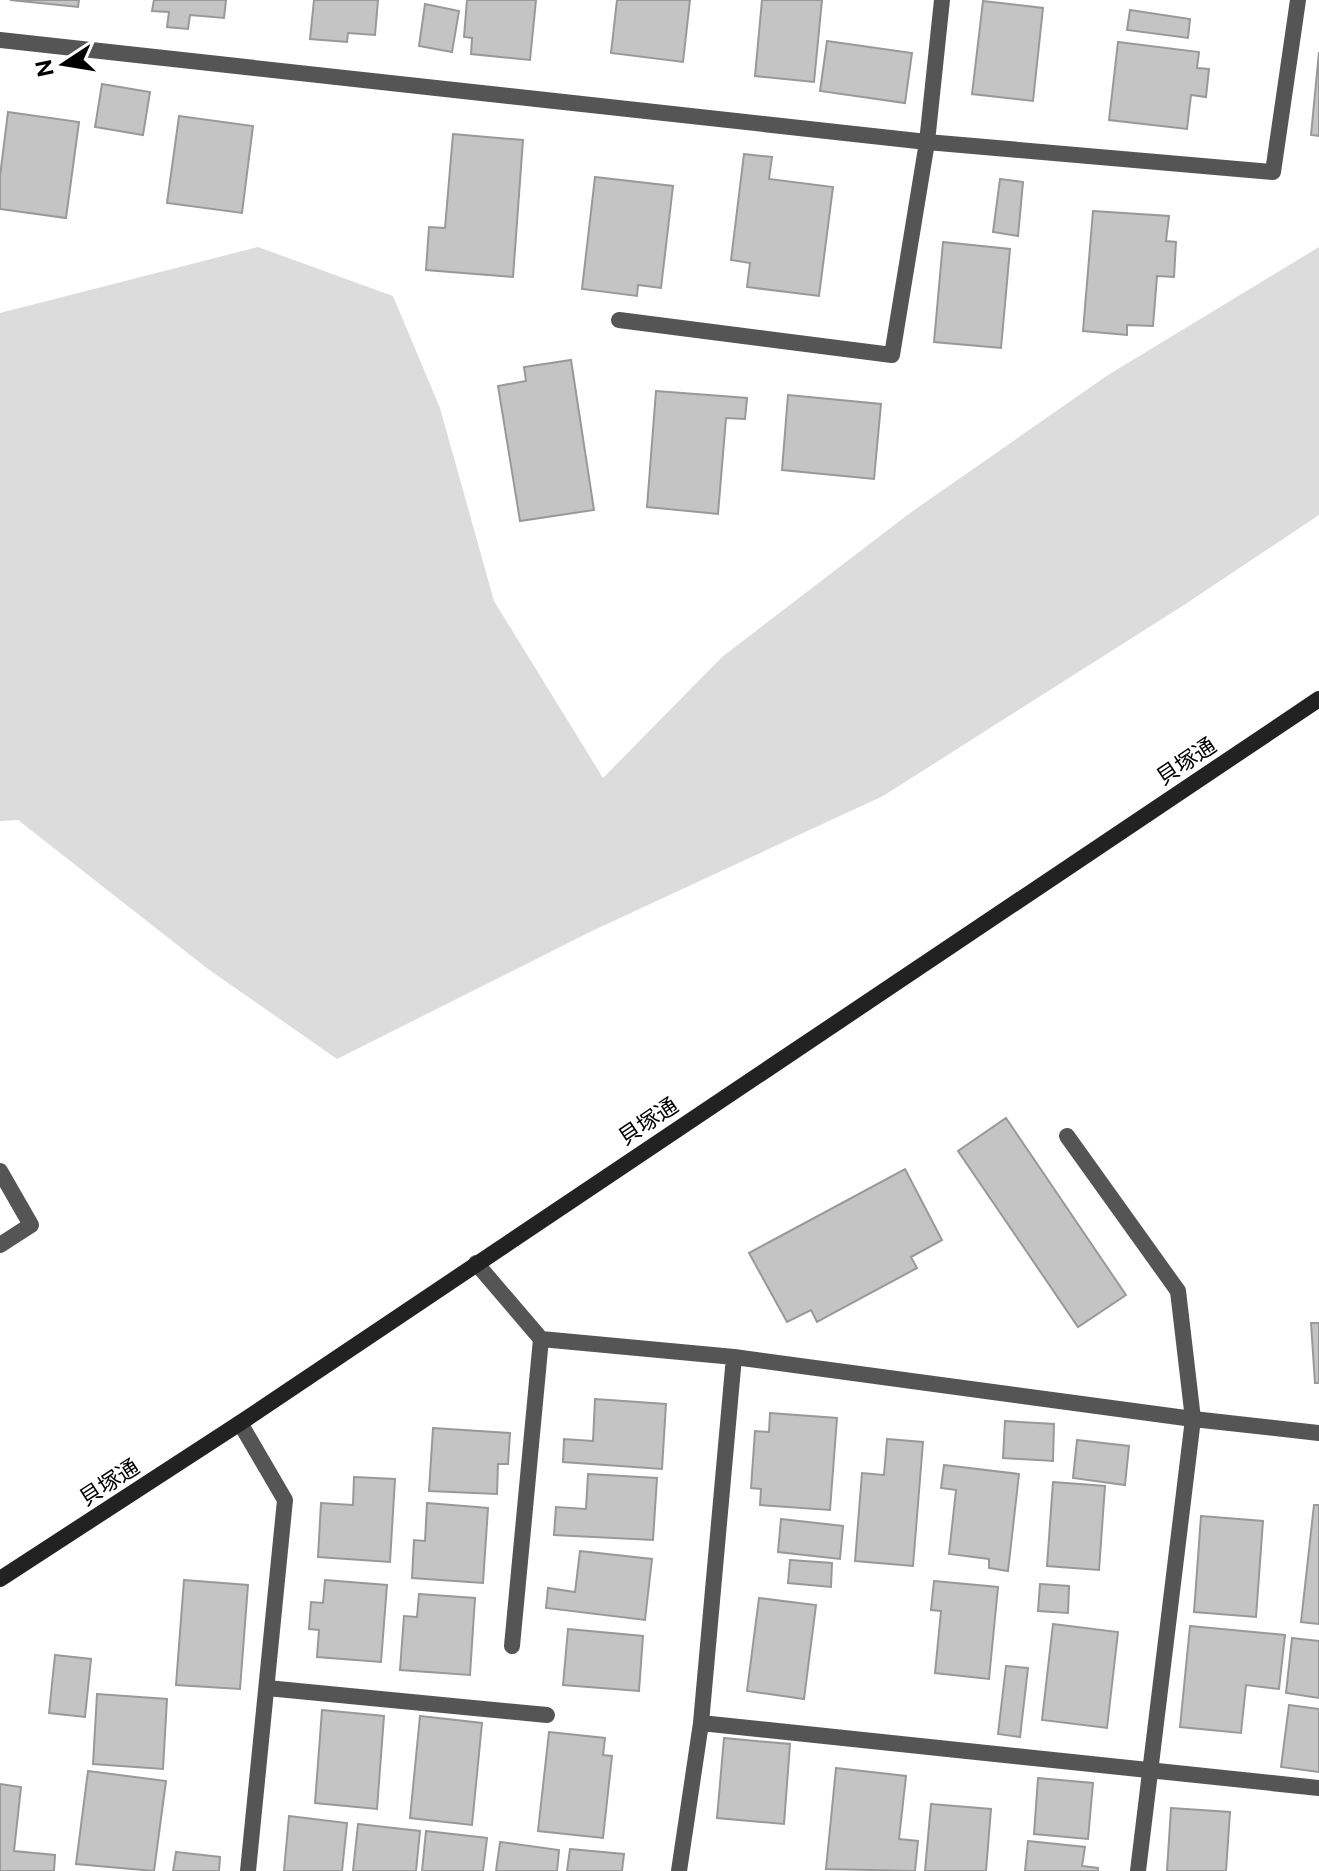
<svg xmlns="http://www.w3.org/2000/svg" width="1319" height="1871" viewBox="0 0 1319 1871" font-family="'Public Sans','Noto Sans JP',sans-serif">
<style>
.green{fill:#dcdcdc}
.building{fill:#c4c4c4;stroke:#999;stroke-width:2}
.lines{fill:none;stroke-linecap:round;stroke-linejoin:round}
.lane{stroke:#555;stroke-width:16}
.street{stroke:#555;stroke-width:16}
.secondary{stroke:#222;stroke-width:16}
.labels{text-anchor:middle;stroke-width:6;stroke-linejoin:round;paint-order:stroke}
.street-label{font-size:22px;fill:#000;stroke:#fff}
</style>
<rect width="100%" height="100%" fill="#fff"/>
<path class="green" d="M258 247 393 296 440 408 494 601 603 778 722 657 910 513 1108 375 1319 247V515L1184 605 883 796 594 930 337 1059 208 969 18 820 0 821V313Z"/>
<path class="building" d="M10 0H79L78 7Z
M154 0H226L224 18 190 15 188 29 167 27 169 12 152 11Z
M314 0H378L375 35 348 33 347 42 310 39Z
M467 0H536L530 60 471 54 472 38 464 37Z
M617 0H690L683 62 611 53Z
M762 0H822L814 82 755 76Z
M983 1 1043 8 1033 101 972 94Z
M425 4 459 11 452 52 419 46Z
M1130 10 1190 19 1188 38 1127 30Z
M827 41 912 53 905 103 820 91Z
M1118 42 1199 52 1197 68 1209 69 1206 97 1191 95 1187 129 1109 120Z
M1319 52V136L1311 135Z
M102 84 150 92 143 135 95 127Z
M8 112 79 122 66 218 0 209V176Z
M179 116 253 126 242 213 167 203Z
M453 134 523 140 513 277 426 270 429 227 445 228Z
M744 154 772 157 769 179 833 187 819 296 747 287 750 263 731 260Z
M595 177 673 186 661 288 638 285 637 296 582 289Z
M1000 179 1023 182 1018 236 993 232Z
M1093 211 1169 216 1166 241 1176 242 1174 277 1157 276 1153 326 1127 325V335L1083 331Z
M943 242 1010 249 1001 348 934 342Z
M571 360 594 510 520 521 498 386 526 381 524 367Z
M656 391 747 398 745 419 726 418 718 514 647 507Z
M788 395 881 404 874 479 782 470Z
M1006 1118 1126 1295 1078 1327 958 1151Z
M905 1169 942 1240 911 1257 917 1268 817 1322 811 1310 787 1322 749 1253Z
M1311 1323H1319V1383H1315Z
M595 1399 666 1404 662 1469 563 1462 564 1439 593 1441Z
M770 1413 837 1418 830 1510 760 1505 761 1489 751 1488 755 1431 769 1432Z
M1005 1421 1054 1424 1053 1461 1003 1458Z
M433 1428 510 1433 508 1464H498L497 1494 429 1491Z
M887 1439 923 1442 913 1566 855 1561 862 1473 884 1475Z
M1077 1440 1129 1446 1125 1485 1073 1478Z
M944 1465 1019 1474 1008 1571 989 1568V1559L949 1554 956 1490 941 1488Z
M588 1474 657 1478 653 1540 554 1535 556 1507 586 1509Z
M354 1477 395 1479 390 1562 318 1557 321 1503 353 1505Z
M1053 1482 1105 1486 1099 1570 1047 1566Z
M427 1503 488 1508 483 1583 412 1578 414 1540 425 1541Z
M1314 1505H1319V1624L1301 1622Z
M1201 1516 1263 1521 1256 1617 1194 1612Z
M781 1519 843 1526 840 1559 778 1552Z
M580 1551 652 1559 645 1620 546 1608 548 1588 575 1592Z
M790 1560 832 1563 831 1587 788 1583Z
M184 1580 248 1585 240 1689 176 1685Z
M325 1580 387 1585 381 1662 317 1657 319 1630 309 1629 311 1602 323 1603Z
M934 1581 998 1587 989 1679 935 1673 941 1611 931 1610Z
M1040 1584 1069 1586 1068 1613 1038 1611Z
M419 1594 475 1598 470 1675 400 1670 404 1616 417 1617Z
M759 1598 816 1605 804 1699 747 1691Z
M1053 1624 1118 1632 1107 1728 1042 1720Z
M1190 1626 1285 1635 1279 1689 1246 1685 1241 1733 1180 1727Z
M568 1629 643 1636 639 1691 563 1685Z
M1292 1638 1319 1641V1698L1286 1693Z
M55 1655 91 1659 85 1717 49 1713Z
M1006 1666 1028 1668 1020 1737 998 1734Z
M97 1694 167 1699 163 1769 93 1764Z
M1289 1705 1319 1709V1772L1281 1767Z
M322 1710 384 1716 377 1809 315 1803Z
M420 1716 482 1723 472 1825 410 1818Z
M549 1732 605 1738 603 1755 612 1756 603 1838 538 1831Z
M724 1738 790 1744 784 1824 717 1818Z
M836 1768 906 1776 899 1839 918 1841 915 1871 826 1869Z
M88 1771 166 1781 154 1871 76 1864Z
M1038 1778 1093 1783 1088 1839 1034 1834Z
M0 1784 21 1787 14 1851 55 1855 54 1871H0Z
M931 1804 991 1809 986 1871H925Z
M1171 1808 1230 1812 1226 1871H1167Z
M289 1816 347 1823 342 1871H284Z
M358 1824 420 1831 416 1871H353Z
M426 1831 487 1838 483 1871H422Z
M1028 1841 1085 1847 1082 1866 1098 1868V1871H1025Z
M500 1842 559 1850 557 1871H496Z
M570 1849 624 1854 622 1871H567Z
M176 1852 220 1857 219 1871H173Z"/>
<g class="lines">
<path class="lane" d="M1067 1136 1178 1291 1193 1419"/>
<path class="street" d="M0 40 927 142 1273 172 1298 0
M619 320 892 355 927 142 942 0
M0 1171 31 1225 0 1245
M476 1263 541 1339 734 1357 1193 1419 1319 1433
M240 1423 285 1500 248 1871
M512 1646 541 1339
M267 1688 547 1715
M701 1723 1319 1788
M679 1871 701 1723 734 1357
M1138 1871 1193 1419"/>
<path class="secondary" d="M0 1579 240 1423 1319 699"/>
</g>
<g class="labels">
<g class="street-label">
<text transform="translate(1186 761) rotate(-34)" y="8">貝塚通</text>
<text transform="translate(648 1121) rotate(-34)" y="8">貝塚通</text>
<text transform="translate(109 1482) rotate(-33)" y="8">貝塚通</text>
</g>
</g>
<g transform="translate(64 64) rotate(258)" stroke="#ffffff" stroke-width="6" paint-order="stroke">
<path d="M0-6L14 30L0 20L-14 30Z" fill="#000000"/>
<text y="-12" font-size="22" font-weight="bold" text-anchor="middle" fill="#000000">N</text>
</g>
</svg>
